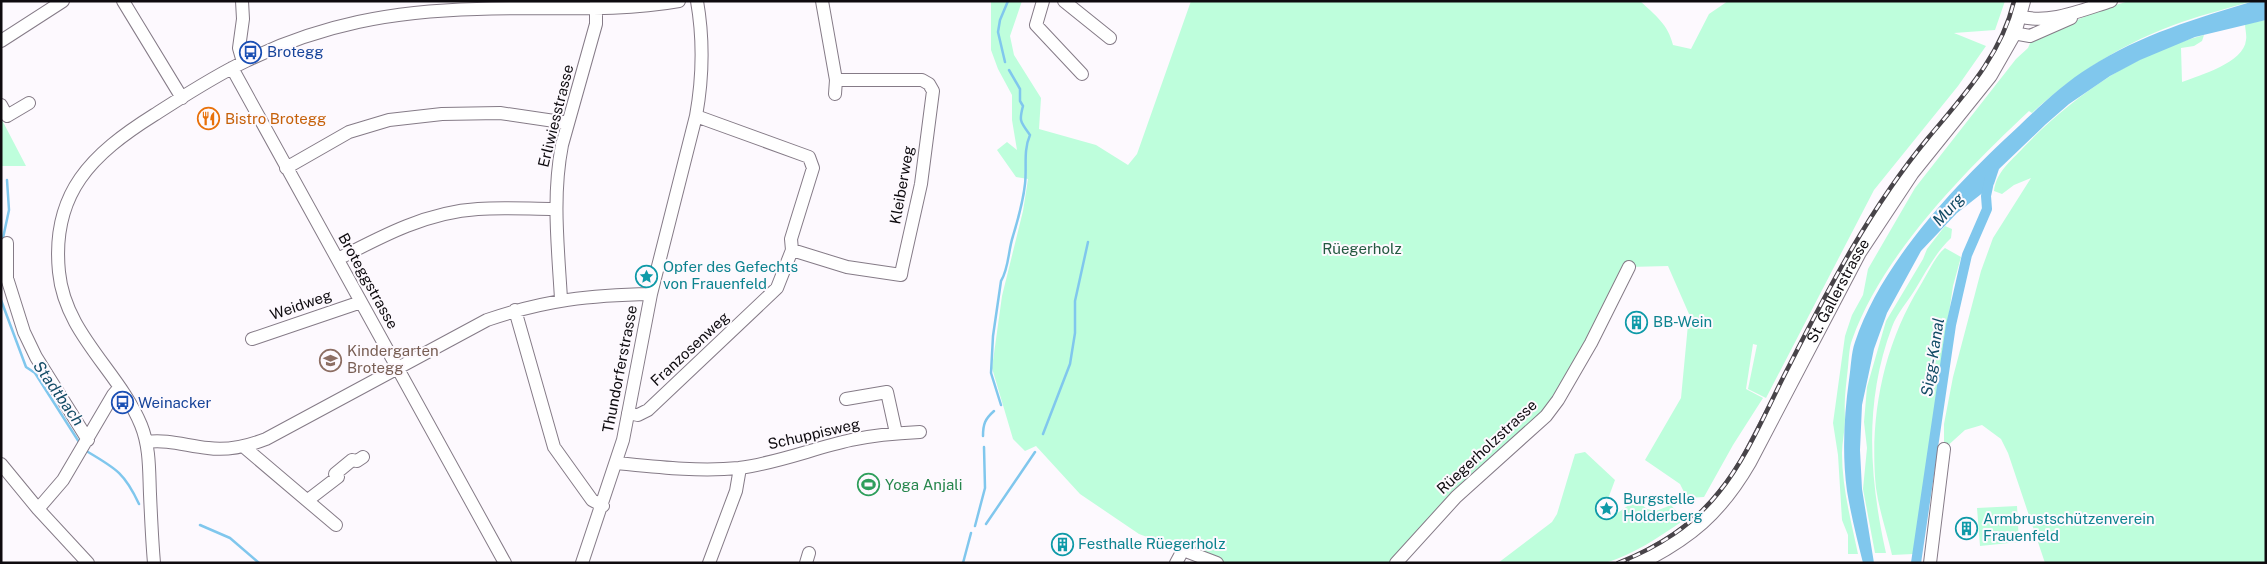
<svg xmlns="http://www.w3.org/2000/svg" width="2267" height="564" viewBox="0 0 2267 564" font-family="'Public Sans',sans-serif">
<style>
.green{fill:#befedc}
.water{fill:#80c7ed}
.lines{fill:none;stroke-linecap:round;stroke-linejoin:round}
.stream{stroke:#80c7ed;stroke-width:2.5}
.canal{stroke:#80c7ed;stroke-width:10}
.minor-casing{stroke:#857b87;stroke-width:14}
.major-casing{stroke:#857b87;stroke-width:18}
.minor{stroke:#fff;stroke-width:12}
.major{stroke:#fff;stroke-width:16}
.rail-casing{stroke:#484449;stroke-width:4.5}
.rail{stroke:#fdf9fe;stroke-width:2.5;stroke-dasharray:8;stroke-linecap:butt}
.labels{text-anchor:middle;stroke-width:4;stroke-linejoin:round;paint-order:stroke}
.transit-label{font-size:15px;fill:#164399;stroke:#fdf9fe;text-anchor:start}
.street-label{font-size:15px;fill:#0e0b0f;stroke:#fdf9fe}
.food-label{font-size:15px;fill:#c56008;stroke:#fdf9fe;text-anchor:start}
.park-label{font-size:15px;fill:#235940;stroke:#fdf9fe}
.culture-label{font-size:15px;fill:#0d838f;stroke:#fdf9fe;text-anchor:start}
.education-label{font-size:15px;fill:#785e54;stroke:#fdf9fe;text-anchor:start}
.leisure-label{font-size:15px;fill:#27864d;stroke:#fdf9fe;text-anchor:start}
.water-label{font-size:16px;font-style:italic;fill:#124b65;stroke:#fdf9fe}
</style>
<rect width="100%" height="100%" fill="#fdf9fe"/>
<path class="green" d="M991 1H1022L1010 36 1014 55 1041 98 1039 129 1096 145 1128 165 1137 154 1191 1H1640C1655 15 1668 24 1673 45L1691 49 1709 14 1728 1H2005L1995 30 1954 33 1986 46 1958 86 1874 190 1766 398 1748 389 1757 345 1753 344 1746 389 1763 398 1733 445 1704 497 1687 498 1680 484 1645 460 1681 398 1689 314 1668 266 1629 267 1558 400 1395 563H1217L1139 534 1080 494 1036 446 1025 451 1013 439 992 368 1002 296 1023 211 1028 179 1016 177 997 150 1007 142 1017 150 1012 120V95L998 69 991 50Z
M2129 1H2253C2229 8 2205 14 2182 22 2127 41 2075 73 2032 113L2029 111C1964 172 1882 255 1852 340 1849 348 1849 358 1848 367 1846 386 1844 399 1845 419 1845 431 1842 442 1842 453 1842 487 1851 521 1858 554H1848V535L1842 520 1838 455 1833 423 1845 336 1852 315 1863 295 1868 269 1915 188 2016 59 2028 48 2031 41 2099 10Z
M2266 20V563H2045L2008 453 2001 439 1982 425 1965 430 1944 449V424L1953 377 1981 271 1993 238 2031 178 2014 185 2002 194 1994 191C1996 172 2011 161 2023 148 2072 97 2134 53 2204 35L2202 41 2194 46 2181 48 2182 82C2200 75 2244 63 2246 40 2247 35 2245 29 2245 24Z
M1 118 26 166H1Z
M1945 226 1952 229 1951 238C1936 252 1927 270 1916 288 1909 300 1897 313 1892 327 1864 401 1869 477 1886 553H1875L1863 489 1867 448 1864 422 1867 387 1886 321 1923 259 1927 249Z
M1945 248 1961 257 1953 286 1913 554 1892 555C1887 533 1879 510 1876 488 1869 418 1883 346 1920 286 1927 275 1935 256 1945 248Z
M1585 452 1615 480 1605 507 1609 519 1636 500 1647 509 1656 511 1671 505 1684 520C1659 537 1633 555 1605 563H1498L1552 522 1557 514 1575 454Z
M2017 506 2019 542 1980 546 1977 508Z"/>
<path class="water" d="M2254 1H2266V20L2195 37 2140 60 2110 76 2069 104 2046 124 1999 169 1994 184 1957 213 1921 251 1887 313 1874 349 1862 405 1860 450 1862 489 1874 563H1863C1857 539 1851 515 1847 491 1842 455 1844 416 1849 380 1851 368 1851 353 1855 342 1882 261 1957 183 2019 126 2041 105 2064 83 2090 67 2140 35 2197 18 2254 1Z"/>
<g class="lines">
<path class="stream" d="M1005 62 998 32 1000 20 1008 1
M1 240 3 238 9 210 7 180
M1 300 26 367 35 373 79 442
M1001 405 991 373 993 336 1001 281C1009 268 1008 251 1013 236 1018 219 1023 203 1025 184 1027 167 1023 151 1030 135 1020 121 1019 121 1023 106L1020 101V89L1009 70
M1043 434 1070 364 1075 333V301L1088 242
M983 436C983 424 985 419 994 411
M88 452C117 469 125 474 139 504
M986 524 1035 452
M200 525 230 538 259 563
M975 526 985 488 984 447
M963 563 971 533"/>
<path class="canal" d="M1916 563 1951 325 1967 255 1987 209 1986 196 1990 177"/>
<defs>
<path id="minor" d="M123 1 182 98
M242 1 243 19 239 48 243 62
M822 1 836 80 835 94
M1043 1 1036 25 1082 74
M1064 1 1110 38
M2019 16C2048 25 2082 10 2111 1
M2013 33 2030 36 2071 18
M1 41 63 1
M232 68 505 563
M1 105 7 116 29 103
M286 168 349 132 389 120 442 114 500 113 568 123
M7 243V278L24 332 36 357 88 440
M792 250 847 267 901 275 902 269 921 184 933 91 929 84 922 80H836
M338 259C382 236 427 212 478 209 503 207 530 209 555 209
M561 299C558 247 552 196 562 145L596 24V1
M515 310 554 447 592 500 603 506
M252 339 361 302
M846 399 887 392 896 433
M628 413 638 415 648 410 777 288 792 250 791 239 795 226 813 168 809 157 696 116
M146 442C168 439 187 446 208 448 228 451 248 446 266 439L487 320C545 300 590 295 651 294
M244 447 336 525
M617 463C657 467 699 472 739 468 778 463 814 448 851 440 874 435 897 433 920 432
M1 464 38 509 88 563
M308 500 338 477 335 474 352 460 357 461 363 457
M38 509 63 480 113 395 119 388
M154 563C152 540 151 517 150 494 149 471 150 447 141 425 119 371 65 334 59 272 51 193 92 154 154 115 184 96 214 76 246 61 321 24 394 11 477 9 544 6 612 13 679 1
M582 563 623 440 651 294 696 116C703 77 704 41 697 1
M709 563 736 491 740 468
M806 563 809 553
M1176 563 1183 550 1217 563
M1396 563 1456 497 1546 416 1558 400 1591 343 1629 267
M1930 563 1944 449"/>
<g id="major">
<path id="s1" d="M1637 563C1689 537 1719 512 1748 462L1858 252 1911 172 1989 75 2013 33 2022 1"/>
</g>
</defs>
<use href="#minor" class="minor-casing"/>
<use href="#major" class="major-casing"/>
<use href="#minor" class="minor"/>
<use href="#major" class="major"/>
<defs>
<path id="rail" d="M1618 563C1658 547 1692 526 1719 492 1749 455 1767 408 1789 366 1829 287 1871 207 1928 138 1963 96 2001 56 2014 1"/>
</defs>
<use href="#rail" class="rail-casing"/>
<use href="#rail" class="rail"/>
</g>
<defs>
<symbol id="bus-ring" viewBox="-11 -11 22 22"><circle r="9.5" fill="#fdf9fe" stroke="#1a4fb4" stroke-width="1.5"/><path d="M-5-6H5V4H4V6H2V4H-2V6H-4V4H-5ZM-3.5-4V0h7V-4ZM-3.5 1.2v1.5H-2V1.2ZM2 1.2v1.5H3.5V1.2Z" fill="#1a4fb4"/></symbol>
<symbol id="restaurant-ring" viewBox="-11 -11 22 22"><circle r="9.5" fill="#fdf9fe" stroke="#e8710a" stroke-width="1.5"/><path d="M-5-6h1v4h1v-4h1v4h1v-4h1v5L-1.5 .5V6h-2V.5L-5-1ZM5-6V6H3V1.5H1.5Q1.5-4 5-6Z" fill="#e8710a"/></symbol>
<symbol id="sight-ring" viewBox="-11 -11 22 22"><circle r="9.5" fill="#fdf9fe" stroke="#0f9aa8" stroke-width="1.5"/><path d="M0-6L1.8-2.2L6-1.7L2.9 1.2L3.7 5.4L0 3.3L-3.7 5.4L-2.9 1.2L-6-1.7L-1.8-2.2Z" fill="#0f9aa8"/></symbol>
<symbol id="building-ring" viewBox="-11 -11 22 22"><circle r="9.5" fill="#fdf9fe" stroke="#0f9aa8" stroke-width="1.5"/><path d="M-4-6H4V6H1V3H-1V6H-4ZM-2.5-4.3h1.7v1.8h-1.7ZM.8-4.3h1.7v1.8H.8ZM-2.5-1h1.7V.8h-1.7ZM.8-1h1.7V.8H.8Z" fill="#0f9aa8"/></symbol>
<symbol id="school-ring" viewBox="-11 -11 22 22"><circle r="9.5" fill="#fdf9fe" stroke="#8d6e63" stroke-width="1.5"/><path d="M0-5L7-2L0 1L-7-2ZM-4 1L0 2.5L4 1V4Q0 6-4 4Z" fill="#8d6e63"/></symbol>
<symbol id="stadium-ring" viewBox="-11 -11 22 22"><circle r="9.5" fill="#fdf9fe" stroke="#2e9e5b" stroke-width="1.5"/><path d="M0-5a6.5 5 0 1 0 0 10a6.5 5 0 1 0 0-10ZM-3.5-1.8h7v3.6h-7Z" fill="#2e9e5b"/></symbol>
</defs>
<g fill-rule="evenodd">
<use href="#bus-ring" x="238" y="40" width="25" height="25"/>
<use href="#restaurant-ring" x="196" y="106" width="25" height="25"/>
<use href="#sight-ring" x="634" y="264" width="25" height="25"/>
<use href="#building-ring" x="1624" y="310" width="25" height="25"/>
<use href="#school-ring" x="318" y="348" width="25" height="25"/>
<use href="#bus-ring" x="110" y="390" width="25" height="25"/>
<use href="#stadium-ring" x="856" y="472" width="25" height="25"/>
<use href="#sight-ring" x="1594" y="496" width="25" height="25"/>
<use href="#building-ring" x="1954" y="516" width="25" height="25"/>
<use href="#building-ring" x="1050" y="532" width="25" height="25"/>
</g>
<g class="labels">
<g class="transit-label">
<text x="267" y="57">Brotegg</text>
<text x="138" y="408">Weinacker</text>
</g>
<g class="street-label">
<text transform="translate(556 116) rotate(-76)" y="5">Erliwiesstrasse</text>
<text transform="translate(902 185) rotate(-80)" y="5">Kleiberweg</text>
<text transform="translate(368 281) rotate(61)" y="5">Broteggstrasse</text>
<text dy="5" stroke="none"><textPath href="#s1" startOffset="346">St. Gallerstrasse</textPath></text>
<text transform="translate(301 305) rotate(-19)" y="5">Weidweg</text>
<text transform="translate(690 349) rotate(-43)" y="5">Franzosenweg</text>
<text transform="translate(620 369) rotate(-79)" y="5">Thundorferstrasse</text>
<text transform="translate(814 434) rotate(-13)" y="5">Schuppisweg</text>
<text transform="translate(1487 447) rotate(-43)" y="5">Rüegerholzstrasse</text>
</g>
<g class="food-label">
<text x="225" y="124">Bistro Brotegg</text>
</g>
<g class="park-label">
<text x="1362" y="254">Rüegerholz</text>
</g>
<g class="culture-label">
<text x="663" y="272">Opfer des Gefechts<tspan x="663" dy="17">von Frauenfeld</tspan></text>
<text x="1653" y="327">BB-Wein</text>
<text x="1623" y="504">Burgstelle<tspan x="1623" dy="17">Holderberg</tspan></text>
<text x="1983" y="524">Armbrustschützenverein<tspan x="1983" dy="17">Frauenfeld</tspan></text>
<text x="1078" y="549">Festhalle Rüegerholz</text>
</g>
<g class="education-label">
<text x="347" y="356">Kindergarten<tspan x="347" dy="17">Brotegg</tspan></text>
</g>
<g class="leisure-label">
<text x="885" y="490">Yoga Anjali</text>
</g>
<g class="water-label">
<text transform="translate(1948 209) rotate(-47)" y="6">Murg</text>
<text transform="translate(1932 357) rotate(-81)" y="6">Sigg-Kanal</text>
<text transform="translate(59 393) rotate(55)" y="6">Stadtbach</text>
</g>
</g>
<rect width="2267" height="564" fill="none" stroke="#0e0b0f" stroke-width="5"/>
</svg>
